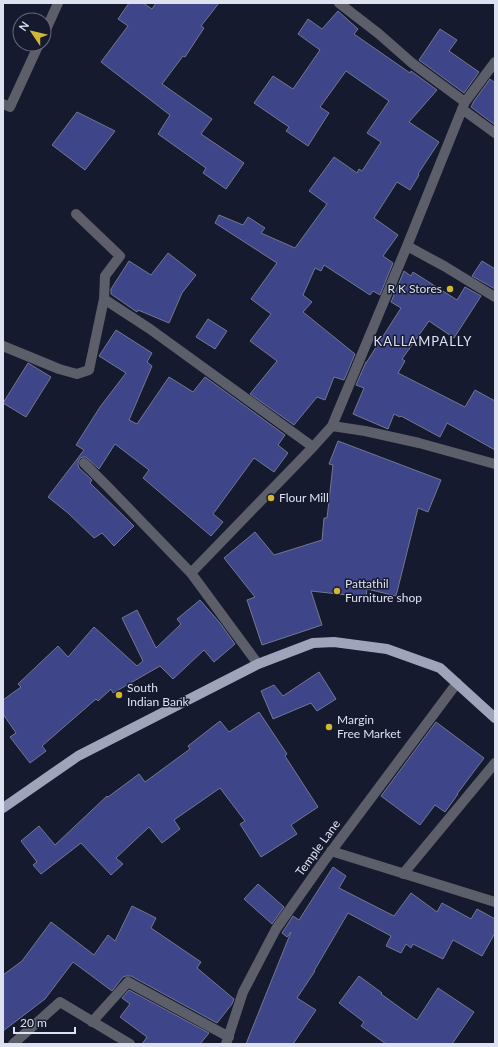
<svg xmlns="http://www.w3.org/2000/svg" width="498" height="1047" viewBox="0 0 498 1047" font-family="Lato,sans-serif">
<style>
.building{fill:#3e4588;stroke:#727791}
.lines{fill:none;stroke-linecap:round;stroke-linejoin:round}
.minor{stroke:#5c5f6a;stroke-width:10}
.primary{stroke:#9fa4bb;stroke-width:10}
.poi-dot{fill:#d3b635;stroke:#161a2e;stroke-width:1.5}
.labels{text-anchor:middle;stroke-width:3;stroke-linejoin:round;paint-order:stroke}
.poi-label{font-size:12px;fill:#dee1f0;stroke:#161a2e;text-anchor:start}
.street-label{font-size:12px;fill:#dee1f0;stroke:#161a2e}
.neighbourhood-label{font-size:13px;letter-spacing:1px;fill:#dee1f0;stroke:#161a2e}
</style>
<rect width="100%" height="100%" fill="#161a2e"/>
<path class="building" d="M129 3H143L152 9 156 3H219L201 26 204 28 185 57 183 56 162 84 212 119 201 134 244 163 226 189 203 173 206 168 158 134 170 115 101 62 128 26 118 19Z
M338 11 358 29 354 34 410 73 411 71 437 90 409 122 439 142 418 174 419 175 410 190 397 182 374 218 398 235 383 256 393 263 380 295 373 291 370 295 324 265 321 271 315 268 303 295 312 302 303 312 355 354 344 380 334 377 325 400 317 397 294 425 250 394 277 361 250 341 271 314 251 299 277 263 215 223 219 215 243 225 248 217 265 228 261 233 295 248 327 204 309 191 334 157 357 173 359 169 362 171 381 142 367 133 389 101 346 71 320 107 329 113 308 146 286 131 289 127 254 103 273 76 293 89 320 50 298 34 308 19 322 29Z
M440 29 457 40 449 51 479 72 464 93 419 60Z
M490 79 495 83V125L471 107 474 101Z
M77 112 115 131 85 170 52 145Z
M168 253 196 275 182 293 169 323 138 310 137 312 111 294V289L129 261 151 275Z
M482 261 495 269V289L472 276Z
M404 271 411 276 413 272 457 300 465 287 481 296 454 338 429 321 402 359 405 361 398 373 465 407 475 390 495 401V450L447 423 440 437 401 416 400 417 394 414 388 429 353 414 364 388 356 385 366 362V363L401 308 391 302Z
M208 319 227 331 215 349 196 337Z
M116 330 152 353 147 362 152 366 129 420 137 424 169 377 193 392 205 377 285 435 278 445 288 453 274 472 254 458 213 514 223 522 211 536 143 478 149 470 115 444 99 469 86 457H83L80 458 78 462V465L79 468 92 480 90 483 134 526 114 546 102 533 94 538 68 513 48 497 84 450 76 445 100 407 126 373 99 356Z
M28 363 51 377 26 417 3 403Z
M338 441 441 480 428 512 418 508 396 596 367 589 366 597 311 591 322 625 262 645 247 600 255 597 224 558 255 532 274 555 322 540 324 518H327L333 465 329 464Z
M200 600 220 623 235 644 214 662 204 650 173 679 160 666 113 693 111 689 98 701 96 699 42 746 46 751 30 763 10 737 16 733 3 714V700L21 687 18 684 58 646 68 657 94 627 137 666 143 661 122 618 137 610 156 648 181 624 177 619Z
M319 672 336 699 317 711 311 703 273 719 261 691 274 685 283 696Z
M259 712 287 754 285 756 318 807 291 825 297 834 261 857 240 824 245 821 220 788 174 820 180 829 162 843 149 827 116 858 123 864 111 875 81 843 41 874 33 865 37 862 21 841 39 826 55 845 107 796 108 797 139 774 145 782 190 749 188 746 220 721 229 732Z
M436 722 484 758 457 794H458L445 812 435 805 420 825 381 796Z
M333 867 346 876 339 888 394 916 411 893 437 912 442 903 471 919 477 909 495 919V933L482 956 453 940 443 959 413 944 411 948 406 944 401 953 386 946 391 936 348 913 314 971H315L297 998 316 1010 293 1044H246L291 932 287 937 282 933 293 916 299 920Z
M258 884 284 907 272 924 244 899Z
M132 906 156 918 151 928 201 962 197 968 234 999 232 1004 217 1023 131 976H126L123 977 112 991 73 962 45 999 3 1031V975L22 961 51 922 94 955 108 935 115 941Z
M359 976 382 993 381 994 417 1020 438 988 474 1012 452 1044H386L361 1026 364 1022 339 1003Z
M129 990 209 1033 200 1044H142L147 1037 120 1017 130 1004 122 998Z"/>
<g class="lines">
<path class="minor" d="M339 3 379 34 412 63 465 102
M44 34 58 3
M3 104 10 107 39 44
M462 109 495 133
M407 246 444 266 495 297
M104 299 150 329 313 447
M3 346 59 369 77 374 89 370 104 299 105 276 120 256 76 214
M332 426 365 431 419 443 495 464
M84 463 108 487 191 573
M258 664 191 573 313 447 332 426 407 246 465 102 495 62
M331 851 495 902
M403 874 495 763
M92 1022 128 982 229 1037
M13 1044 60 1002 130 1044
M226 1044 243 992 276 929 324 861 457 683"/>
<path class="primary" d="M3 808 78 756 258 664 313 643 334 642 387 649 440 668 495 718"/>
</g>
<g class="poi-dot">
<circle cx="450" cy="289" r="4"/>
<circle cx="271" cy="498" r="4"/>
<circle cx="337" cy="591" r="4"/>
<circle cx="119" cy="695" r="4"/>
<circle cx="329" cy="727" r="4"/>
</g>
<g class="labels">
<g class="poi-label">
<text x="442" y="293" text-anchor="end">R K Stores</text>
<text x="279" y="502">Flour Mill</text>
<text x="345" y="588">Pattathil<tspan x="345" dy="14">Furniture shop</tspan></text>
<text x="127" y="692">South<tspan x="127" dy="14">Indian Bank</tspan></text>
<text x="337" y="724">Margin<tspan x="337" dy="14">Free Market</tspan></text>
</g>
<g class="street-label">
<text transform="translate(318 848) rotate(-54)" y="4">Temple Lane</text>
</g>
<g class="neighbourhood-label">
<text x="423" y="346">KALLAMPALLY</text>
</g>
</g>
<rect width="498" height="1047" fill="none" stroke="#dee1f0" stroke-width="8"/>
<g transform="translate(32 32) rotate(305)"><circle r="19" fill="#161a2e" stroke="#666a7c"/>
<path d="M0-3L7 15L0 10L-7 15Z" fill="#d3b635"/>
<text y="-6" font-size="11" font-weight="bold" text-anchor="middle" fill="#dee1f0">N</text>
</g>
<path d="M14 1027v6h61v-6" fill="none" stroke="#dee1f0" stroke-width="2"/>
<text x="20" y="1027" font-size="12" fill="#dee1f0" stroke="#161a2e" stroke-width="3" paint-order="stroke">20 m</text>
</svg>
